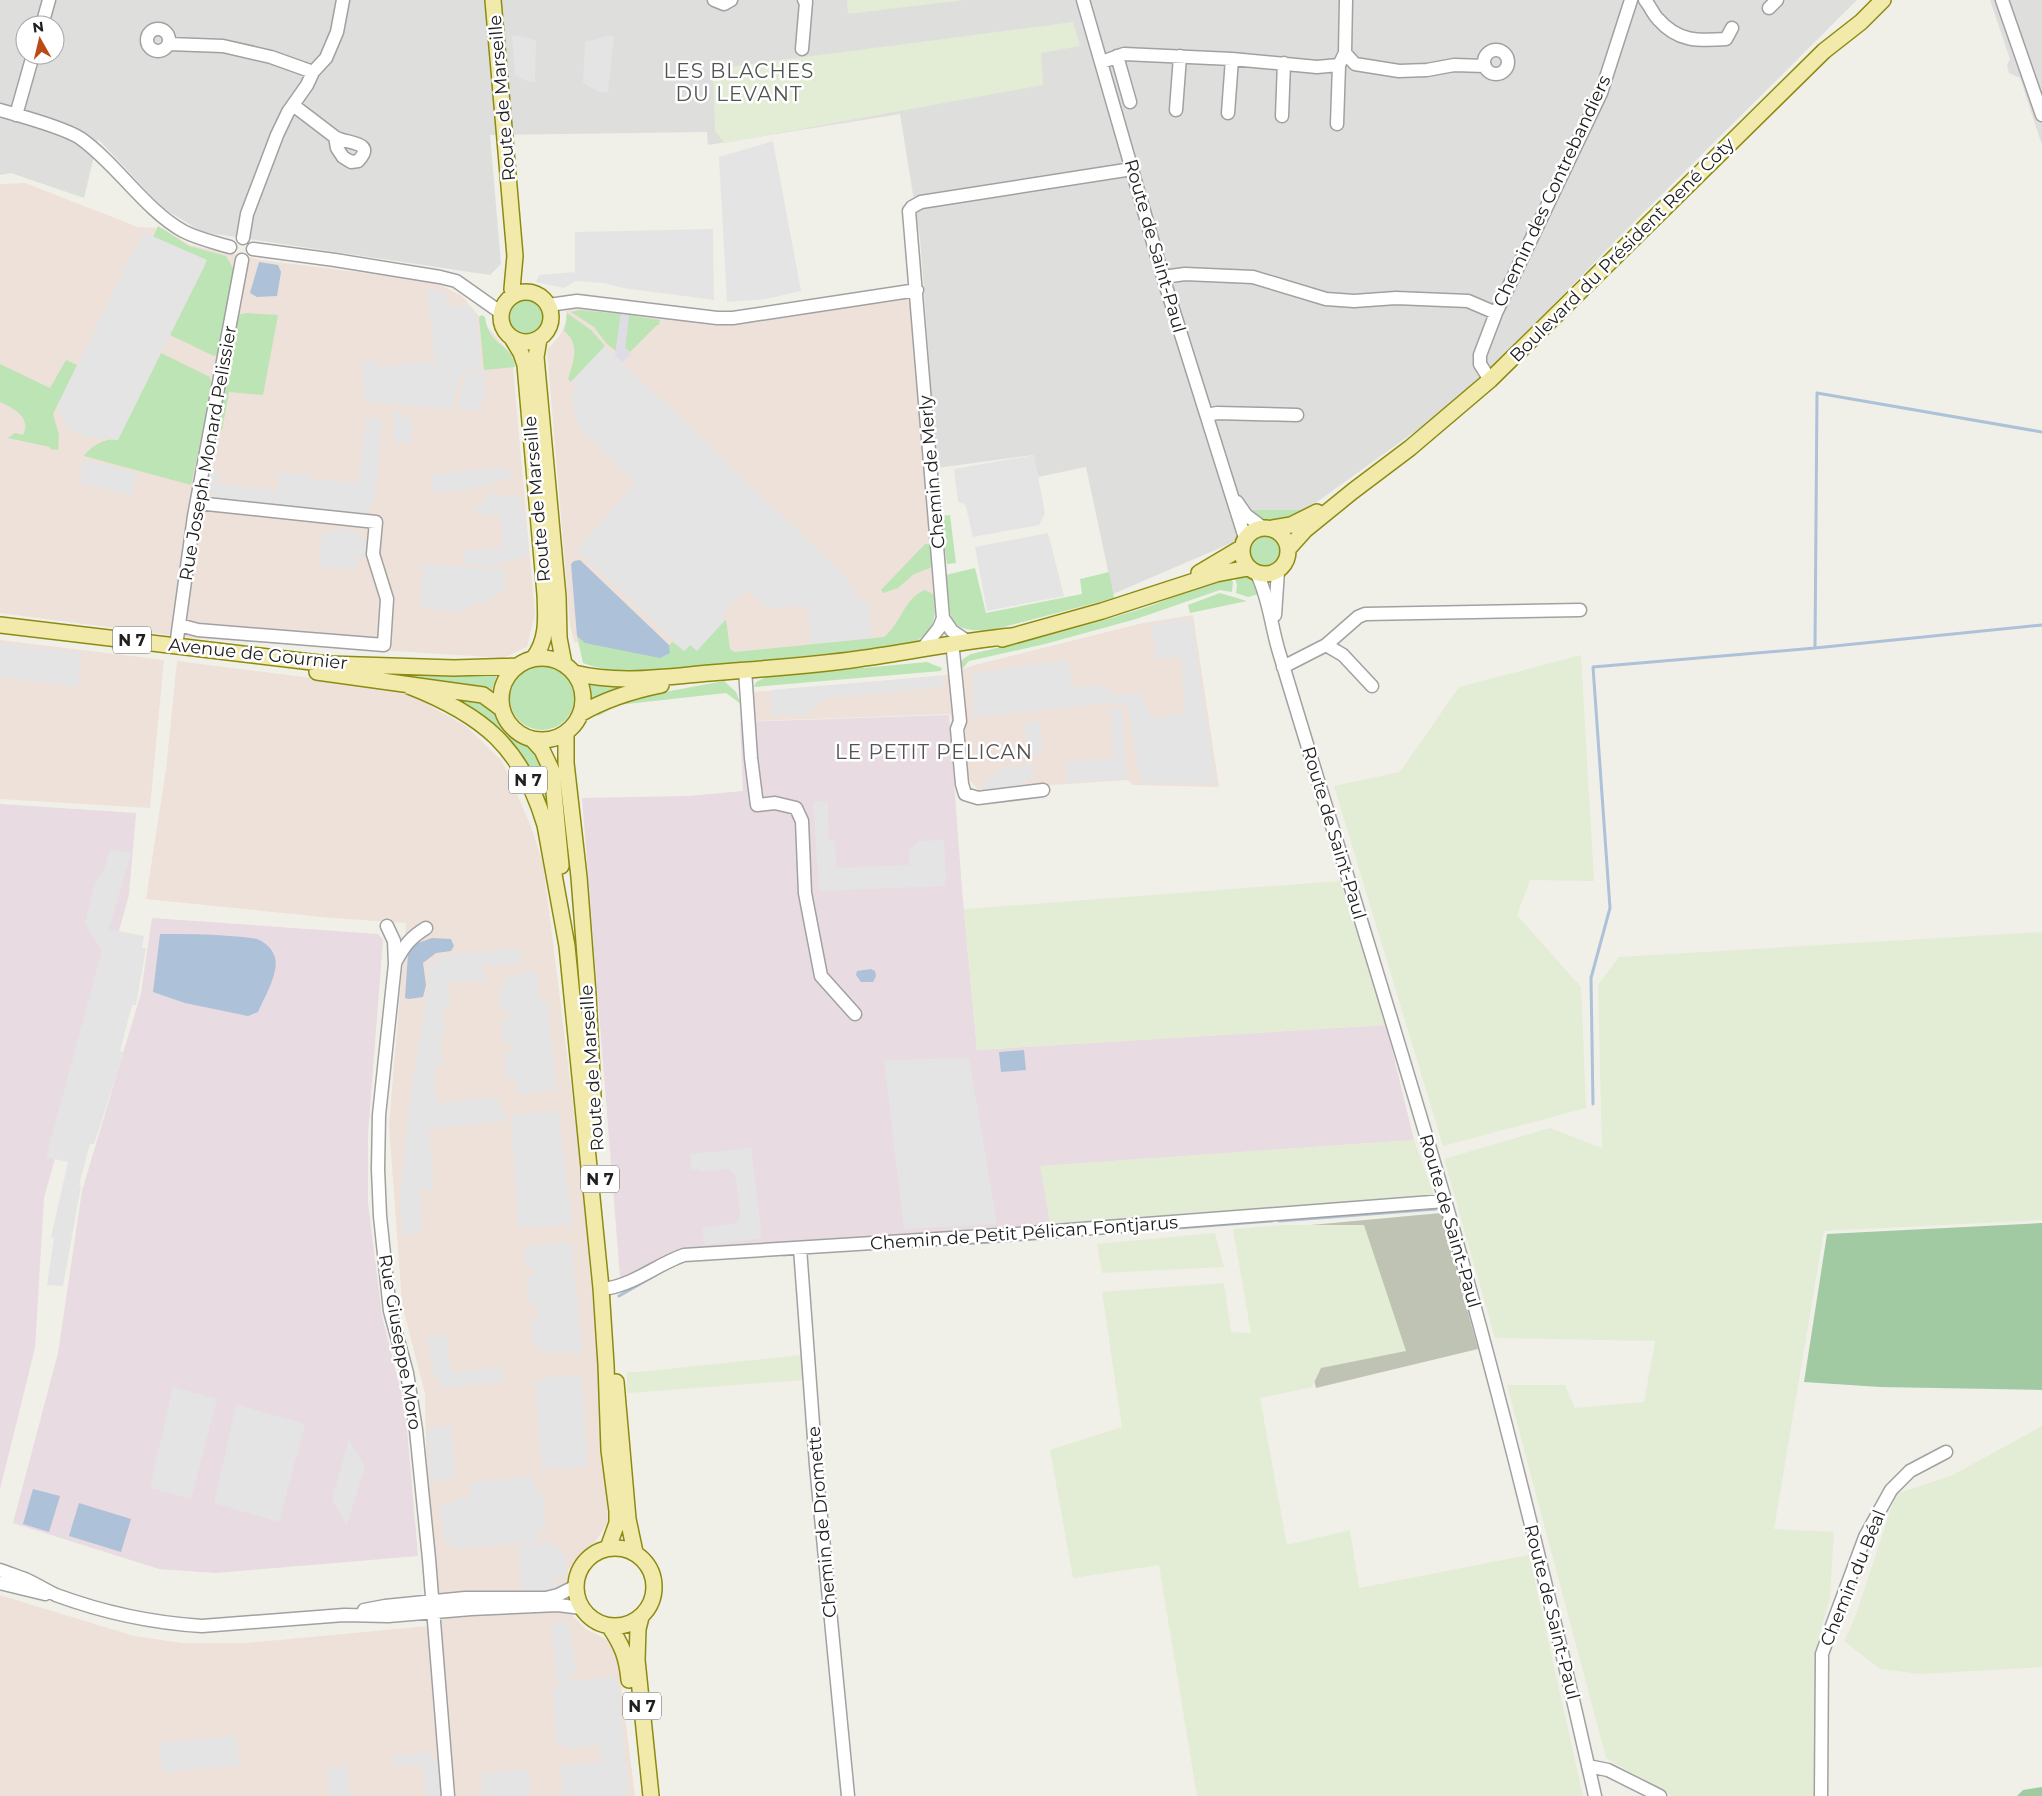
<svg xmlns="http://www.w3.org/2000/svg" width="2042" height="1796" viewBox="0 0 2042 1796" font-family="Montserrat,sans-serif">
<style>
.residential{fill:#dededd;fill-rule:evenodd}
.commercial{fill:#eee1d9}
.industrial{fill:#e8dbe1}
.construction{fill:#bfc3b4}
.farmland{fill:#e3ecd5}
.grass{fill:#bce4b4}
.forest{fill:#a1caa2}
.parking{fill:#e4e4e4}
.plaza{fill:#dfdce5}
.water{fill:#adc1d8}
.lines{fill:none;stroke-linecap:round;stroke-linejoin:round}
.stream{stroke:#adc1d8;stroke-width:3}
.minor-casing{stroke:#a1a1a1;stroke-width:15}
.major-casing{stroke:#8c8b11;stroke-width:18}
.minor{stroke:#fff;stroke-width:12}
.major{stroke:#f2eaaa;stroke-width:15}
.labels{text-anchor:middle;stroke-width:5;stroke-linejoin:round;paint-order:stroke}
.shield{fill:#fff;stroke:#636363;stroke-width:1}
.shield-label{font-size:16px;font-weight:bold;fill:#202020}
.street-label{font-size:18px;fill:#202020;stroke:#fff}
.quarter-label{font-size:20px;letter-spacing:1px;fill:#535353;stroke:#fff}
</style>
<rect width="100%" height="100%" fill="#f0f0e8"/>
<path class="residential" d="M0 0H1857L1620 236 1467 394 1303 512 1113 594 1086 467 1038 477 1033 455 937 468 920 238 900 114 708 145 707 132 490 135 501 264 490 275 202 232 163 208 98 139 84 198 11 173 0 175ZM25 25H55V55H25Z
M1990 0H2042V145L2020 78 2009 73 2007 65 2010 59Z"/>
<path class="commercial" d="M25 183 138 227 162 228 190 245 262 260 435 282 462 296 512 356 535 614 527 647 503 658 192 638 0 613V184Z
M902 297 908 298 913 305 936 609 934 616 917 634 672 658 623 655 624 645 574 642 570 624 547 350 561 334 566 320V311L583 306 715 326Z
M1193 615 1219 787 1132 785 1128 780 978 790 968 778 950 714 754 721 753 692 946 675 975 665 1143 623Z
M0 640 164 660 150 808 0 799Z
M177 661 400 689 466 726 502 761 530 824 543 863 580 1159 600 1383 608 1522 595 1542 568 1570 573 1616 586 1629 605 1639 617 1652 635 1796H0V1595L134 1636 182 1643H246L429 1626 425 1394 402 1304 389 1125 406 923 332 918 146 899 166 769Z"/>
<path class="industrial" d="M949 715 962 889 977 1050 1386 1025 1414 1140 1041 1166 1050 1224 679 1249 633 1273 620 1277 582 798 688 796 743 791 740 722Z
M0 804 136 813 129 895 44 1198 35 1348 0 1489Z
M152 918 378 934 383 940 368 1134V1203L382 1316 401 1392 407 1429 418 1556 215 1573 159 1569 13 1523 58 1353 82 1191 141 993Z"/>
<path class="construction" d="M1441 1213 1478 1349 1316 1388 1278 1228Z"/>
<path class="farmland" d="M847 0H964L848 14Z
M1073 22 1080 46 1041 53 1043 85 725 143 715 131 713 69Z
M1581 655 1594 881 1530 880 1517 915 1581 987 1586 1108 1443 1146 1334 786 1400 772 1459 687Z
M1340 881 1386 1025 977 1050 964 909Z
M2042 932V1220L1824 1231 1774 1529 1834 1532 1830 1597 1817 1644 1816 1796H1672L1606 1758 1507 1385H1565L1575 1408 1644 1402 1655 1341 1495 1338 1444 1159 1550 1128 1602 1148 1598 985 1619 957Z
M1414 1140 1435 1198 1050 1224 1040 1166Z
M1282 1225H1364L1406 1351 1321 1368 1312 1387 1260 1398 1287 1545 1350 1530 1359 1588 1529 1555 1583 1796H1197L1159 1565 1073 1578 1050 1450 1122 1427 1102 1292 1224 1283 1231 1332 1251 1333 1233 1229Z
M1215 1233 1224 1267 1102 1273 1097 1244Z
M802 1355 803 1380 627 1393V1372H638Z
M2042 1426V1667L1920 1674 1880 1669 1844 1641 1855 1617 1896 1494 1953 1475Z"/>
<path class="grass" d="M158 226 189 246 226 256 234 270 217 355 214 356 170 335 204 267 152 240Z
M507 318a18 18 0 1 1 36 0a18 18 0 1 1-36 0Z
M579 310 621 314 616 351 606 343 594 327 571 312Z
M246 313 278 315 263 395 229 392 222 430H217L238 315Z
M567 313 591 330 605 346 571 382 568 379C573 362 581 344 564 331L566 324Z
M482 315 485 317C489 348 512 342 515 367L484 370 479 317Z
M629 315 660 320 659 325H657L630 352 625 348Z
M161 353 210 377 212 387 191 485 84 456C92 445 104 439 118 439Z
M66 360 77 365 53 414 59 435 58 450 50 449V447L8 438 15 433 23 435C32 417 13 408 0 402V364L50 388Z
M1249 510H1305C1286 522 1268 530 1249 510Z
M950 515 956 563 947 564 940 516Z
M1250 551a15 15 0 1 1 30 0a15 15 0 1 1-30 0Z
M925 544H930L932 564 930 568 914 574 898 588 883 593 881 590Z
M975 568 986 613 1082 594 1080 579 1109 572 1114 598 988 631C974 630 959 631 951 619L946 575Z
M1244 576 1253 580 1262 593 1248 597 1236 593 1237 586 1235 577Z
M1230 577 1233 582 1232 592 1220 590 1136 619 1045 644 969 661 963 668 960 665 963 659 971 654C1029 641 1087 626 1144 608 1173 599 1200 584 1230 577Z
M925 590 934 595C936 621 935 627 914 644 843 652 772 660 701 666 663 668 619 677 583 663L577 636 585 643 670 653 669 645 673 642 684 651 690 645 697 650 726 619 730 649 734 652 884 637C901 624 903 599 925 590Z
M1220 593 1247 601 1190 613 1188 605Z
M927 662 942 668 941 671 754 687 756 682 766 677Z
M510 698a32 32 0 1 1 64 0a32 32 0 1 1-64 0Z
M473 672H498L491 694 394 678 396 675 457 676Z
M588 681 649 683 592 701Z
M724 681 736 692 741 704 726 693 618 705 598 716 597 713 616 701Z
M438 691 465 694 494 706 503 724 511 734 534 749 544 760 558 864 529 772Z"/>
<path class="forest" d="M2042 1223V1390L1880 1387 1804 1382 1827 1234Z
M2042 1787V1796H2017L2023 1790Z"/>
<path class="parking" d="M519 36 536 40 535 82H529L515 75 512 36Z
M606 36H614L608 92H599L583 83 585 42Z
M773 141 801 291 766 299 727 302 719 157Z
M713 229 714 300 623 288 604 283 576 281 564 288 536 282 539 275 575 272V232Z
M143 232 207 260 118 440 87 437 67 428 57 407Z
M445 290 449 306 468 305 477 317 481 369 463 371 451 409 365 402 361 361 376 358 377 367 435 361 427 291Z
M605 346 844 575 854 594 869 606 872 638 811 644 808 606 767 608 746 590 723 612 726 619 697 651 690 645 684 651 576 550 635 484 579 428 571 394 576 387 571 382Z
M483 370 486 391 481 401 483 408 464 411 459 410 458 405 466 373Z
M393 410 401 411 402 418 411 417 412 442 394 444Z
M366 418 382 420 377 483 372 506 366 515 276 504 278 472 309 475 308 479 358 483Z
M1034 455 1045 513 1039 525 973 537 966 507 963 503 958 502 954 469Z
M84 459 137 473 132 496 79 482Z
M210 468 218 469 217 484 275 490 274 503 214 498 208 486Z
M489 468 511 470 512 478 468 490 433 493 430 475Z
M494 493 499 497 521 496 522 512 525 513 529 555 496 564 494 566 464 564 462 552 504 546 499 514 477 516 476 507 480 506 487 494Z
M334 528 359 531V539L368 540 366 557H358L357 570 318 566 322 532 333 533Z
M1048 533 1064 596 987 611 975 547Z
M423 564 495 569 504 567V584L507 589 488 601 467 606 466 612 420 608Z
M1191 618 1216 783H1141L1127 705 1103 703 972 718 973 673 1068 660 1072 687 1108 686 1113 695 1140 694 1153 719 1185 712 1181 657 1157 660 1150 625Z
M0 643 81 653 78 687 0 677Z
M943 676V687L828 698 819 703 808 714 771 715V690Z
M1122 707 1127 779 1067 783 1065 761 1114 758 1110 708Z
M1040 721 1043 754 1029 755 1024 723Z
M1033 764 1034 780 1024 781 1025 788 983 791V784L998 769Z
M828 801 829 841H835L836 868 909 865V851L918 841 944 840 946 886 819 891 813 802Z
M110 849 131 853 109 929 144 936 142 948H146L136 1005H132L120 1051 124 1052 94 1144H90L79 1185 81 1186 63 1286 47 1285 54 1238 51 1237 68 1162 46 1157 102 951 85 923 95 882 104 871Z
M520 948 523 963 483 966 484 976 488 980 448 983 450 1009 443 1010 445 1035 440 1036 443 1066 434 1067 437 1103 497 1097 507 1121 429 1129 434 1189 419 1191 422 1225 421 1234 402 1235 400 1196 409 1104 429 982 428 964 438 962 437 956Z
M537 972 539 999 547 1003 557 1090 516 1094 515 1079H507L504 1053 511 1052 510 1041 503 1042 501 1020H508L507 1009H500L498 989 505 987 504 976Z
M969 1058 997 1224 904 1229 884 1060Z
M558 1110 573 1225 518 1227 511 1115Z
M751 1148 762 1238 705 1245 702 1228 737 1223 740 1215 736 1178 733 1172 728 1169 700 1172V1169L691 1170 690 1154Z
M572 1243 582 1354 574 1355 565 1352 542 1354 541 1345 533 1346 530 1321 538 1319 536 1304 529 1305 526 1278 534 1277 533 1268 526 1269 524 1246Z
M446 1334 451 1372 502 1367 505 1382 440 1388 439 1381 434 1374 427 1336Z
M581 1374 588 1466 561 1470 542 1467 535 1381 550 1377Z
M173 1387 217 1399 191 1499 150 1488Z
M236 1404 305 1424 279 1522 214 1503Z
M451 1426 456 1478 429 1483 427 1428Z
M349 1439 365 1467 347 1525 332 1500Z
M533 1476 535 1492 542 1491 546 1531 538 1532 539 1542 453 1549 452 1544H445L440 1505 448 1504 458 1499 470 1498 469 1483Z
M548 1543 557 1547 564 1554 566 1560V1572L563 1577 555 1581V1589L522 1592 518 1546Z
M569 1621 576 1674 567 1675 568 1681 617 1676 629 1796H563L559 1765 601 1762 599 1745 566 1749 565 1745H557L552 1688 558 1687 551 1623Z
M236 1736 241 1766 162 1772 160 1743Z
M433 1752 434 1760H439L442 1796H426L423 1764 393 1767 392 1756Z
M347 1766 350 1796H330L327 1768Z
M528 1769 531 1796H483L480 1774Z"/>
<path class="plaza" d="M621 314 629 315 625 348 631 354 623 362 615 355Z"/>
<path class="water" d="M259 262 278 265 281 272 277 296 257 297 250 293Z
M580 560 669 645 670 653 660 658 585 643 577 636 571 564 574 561Z
M160 934C183 934 206 934 230 936 238 937 248 937 257 939 265 942 273 949 275 958 279 973 264 998 258 1012L248 1016 185 1003 153 992Z
M432 938 451 939 454 946 451 951 436 953 423 963 426 985 423 997 409 999 405 998 408 954 415 944Z
M871 969 875 971 876 976 873 982H861L856 975 857 971Z
M1024 1050 1026 1070 1001 1072 999 1052Z
M33 1489 60 1496 49 1532 23 1524Z
M79 1503 131 1519 121 1552 69 1536Z"/>
<g class="lines">
<path class="stream" d="M1815 648 2042 625
M1593 1104 1591 978 1610 908 1593 667 1815 648 1817 393 2042 432
M1279 1221 1436 1209
M1096 1234 1272 1221
M1021 1240 1087 1235
M921 1246 1010 1241
M784 1255 793 1254
M619 1296 656 1275"/>
<defs>
<path id="minor" d="M714 0 724 4 731 0
M1083 0 1163 277 1245 538
M1645 0C1650 6 1653 14 1658 19 1678 42 1698 41 1726 39L1732 28
M2002 0 2042 115
M1769 8 1777 0
M42 25 49 0
M147 40a11 11 0 1 1 22 0a11 11 0 1 1-22 0Z
M169 44 223 46 271 57 313 72
M802 49 806 2 804 0
M1484 62a12 12 0 1 1 24 0a12 12 0 1 1-24 0Z
M1345 53 1355 64 1399 71 1427 70 1454 65 1485 66
M1117 56 1130 102
M1102 62 1124 54 1232 59 1317 67 1339 65 1345 53 1346 0
M293 105 335 137 337 148 343 157 351 162 358 161C377 141 346 144 335 137
M0 110C21 116 63 127 80 138 117 164 144 209 183 231 198 239 214 242 230 247
M1176 110 1180 56
M1228 113 1232 59
M16 115 33 55
M1282 116 1284 63
M1337 124 1339 65
M243 238 247 214 277 135 288 112 307 85 313 72 326 58 337 32 343 0
M253 249 335 260 440 277 456 281 500 312
M1163 277 1185 274 1253 277 1326 299 1354 301 1396 298 1468 301 1496 313
M549 305 577 301 717 318H733L917 290
M1490 380 1480 364V355L1496 313 1601 93 1631 0
M1207 415 1217 413 1297 415
M1237 502 1246 515 1262 527
M1257 574C1269 598 1271 626 1279 652 1334 835 1392 1017 1445 1200 1501 1397 1550 1596 1595 1796
M1275 615 1278 571
M943 618 952 631 967 641
M179 625 198 630 384 645 387 599 373 554 376 522 197 503
M1326 645 1343 655 1372 686
M176 646 194 516 242 260
M923 648 939 628 943 618 909 211 912 207 921 202 1132 169
M953 651 960 721 957 729 962 784 965 794 978 798 1043 790
M1283 667 1326 645 1358 617 1365 614 1580 610
M745 670 751 758 757 805 775 803 796 808 802 821 805 893 821 976 855 1014
M387 926 394 941 395 964 379 1115 378 1169 380 1216 390 1311 407 1373 416 1430 429 1559 448 1796
M396 961C404 946 411 937 426 928
M800 1248 816 1465 848 1796
M609 1288C636 1283 658 1264 684 1255L1015 1234 1445 1201
M0 1570C8 1573 17 1576 25 1579 36 1584 46 1590 56 1595 102 1612 154 1623 202 1626L344 1615 388 1616 471 1609 558 1605 582 1608
M0 1583 45 1594
M364 1610 385 1606 465 1598H546L558 1595 576 1586
M1588 1766 1608 1770 1660 1796
M1821 1796 1822 1654 1833 1623 1865 1537 1891 1490 1910 1471 1946 1452"/>
<path id="major" d="M493 0 515 256 512 289 514 294
M501 317a25 25 0 1 1 50 0a25 25 0 1 1-50 0Z
M512 338 521 353 525 365 545 594C546 618 548 640 533 659
M539 339 536 357 558 597 559 638 564 664
M1242 551a23 23 0 1 1 46 0a23 23 0 1 1-46 0Z
M1273 528 1291 525 1317 512
M1288 549 1305 530 1353 491 1410 448 1490 380 1824 51 1861 22 1883 0
M1199 573 1241 548
M0 625 328 664 454 668 517 666
M1002 639 1102 611 1216 574 1248 568
M501 699a41 41 0 1 1 82 0a41 41 0 1 1-82 0Z
M317 672 483 695 502 709
M574 673C619 684 664 677 710 673 759 669 809 666 858 659 910 652 960 641 1012 636
M409 686C483 715 522 747 545 825L567 946 601 1288 606 1365 609 1450 617 1511V1523L608 1548
M580 714C606 699 631 691 661 685
M566 733V763L579 877 588 994 594 1117
M532 739 542 750 552 771 561 866
M616 1382 628 1519 635 1552
M576 1587a39 39 0 1 1 78 0a39 39 0 1 1-78 0Z
M641 1617 638 1629 637 1660 651 1796
M609 1626C622 1645 627 1657 629 1680"/>
</defs>
<use href="#minor" class="minor-casing"/>
<use href="#major" class="major-casing"/>
<use href="#minor" class="minor"/>
<use href="#major" class="major"/>
</g>
<g class="labels">
<g class="shield">
<rect x="113" y="626.5" width="38" height="27" rx="4"/>
<rect x="509" y="766.5" width="38" height="27" rx="4"/>
<rect x="581" y="1165.5" width="38" height="27" rx="4"/>
<rect x="623" y="1692.5" width="38" height="27" rx="4"/>
</g>
<g class="shield-label">
<text x="132" y="646">N 7</text>
<text x="528" y="786">N 7</text>
<text x="600" y="1185">N 7</text>
<text x="642" y="1712">N 7</text>
</g>
<g class="street-label">
<text transform="translate(502 98) rotate(-95)" y="6">Route de Marseille</text>
<text transform="translate(1552 191) rotate(-65)" y="6">Chemin des Contrebandiers</text>
<text transform="translate(1155 246) rotate(74)" y="6">Route de Saint-Paul</text>
<text transform="translate(1622 250) rotate(-45)" y="6">Boulevard du Président René Coty</text>
<text transform="translate(208 453) rotate(-80)" y="6">Rue Joseph Monard Pelissier</text>
<text transform="translate(932 472) rotate(-95)" y="6">Chemin de Merly</text>
<text transform="translate(537 499) rotate(-95)" y="6">Route de Marseille</text>
<text transform="translate(258 654) rotate(6)" y="6">Avenue de Gournier</text>
<text transform="translate(1334 833) rotate(73)" y="6">Route de Saint-Paul</text>
<text transform="translate(592 1068) rotate(-94)" y="6">Route de Marseille</text>
<text transform="translate(1450 1221) rotate(74)" y="6">Route de Saint-Paul</text>
<text transform="translate(1024 1233) rotate(-4)" y="6">Chemin de Petit Pélican Fontjarus</text>
<text transform="translate(400 1342) rotate(80)" y="6">Rue Giuseppe Moro</text>
<text transform="translate(822 1522) rotate(-95)" y="6">Chemin de Dromette</text>
<text transform="translate(1853 1578) rotate(-68)" y="6">Chemin du Béal</text>
<text transform="translate(1552 1612) rotate(76)" y="6">Route de Saint-Paul</text>
</g>
<g class="quarter-label">
<text x="739" y="78">LES BLACHES<tspan x="739" dy="23">DU LEVANT</tspan></text>
<text x="934" y="759">LE PETIT PELICAN</text>
</g>
</g>
<g transform="translate(40 40) rotate(352)"><circle r="24" fill="#ffffff" stroke="#a6a6a6"/>
<path d="M0-4L9 19L0 12L-9 19Z" fill="#bb4b16"/>
<text y="-8" font-size="14" font-weight="bold" text-anchor="middle" fill="#202020">N</text>
</g>
</svg>
